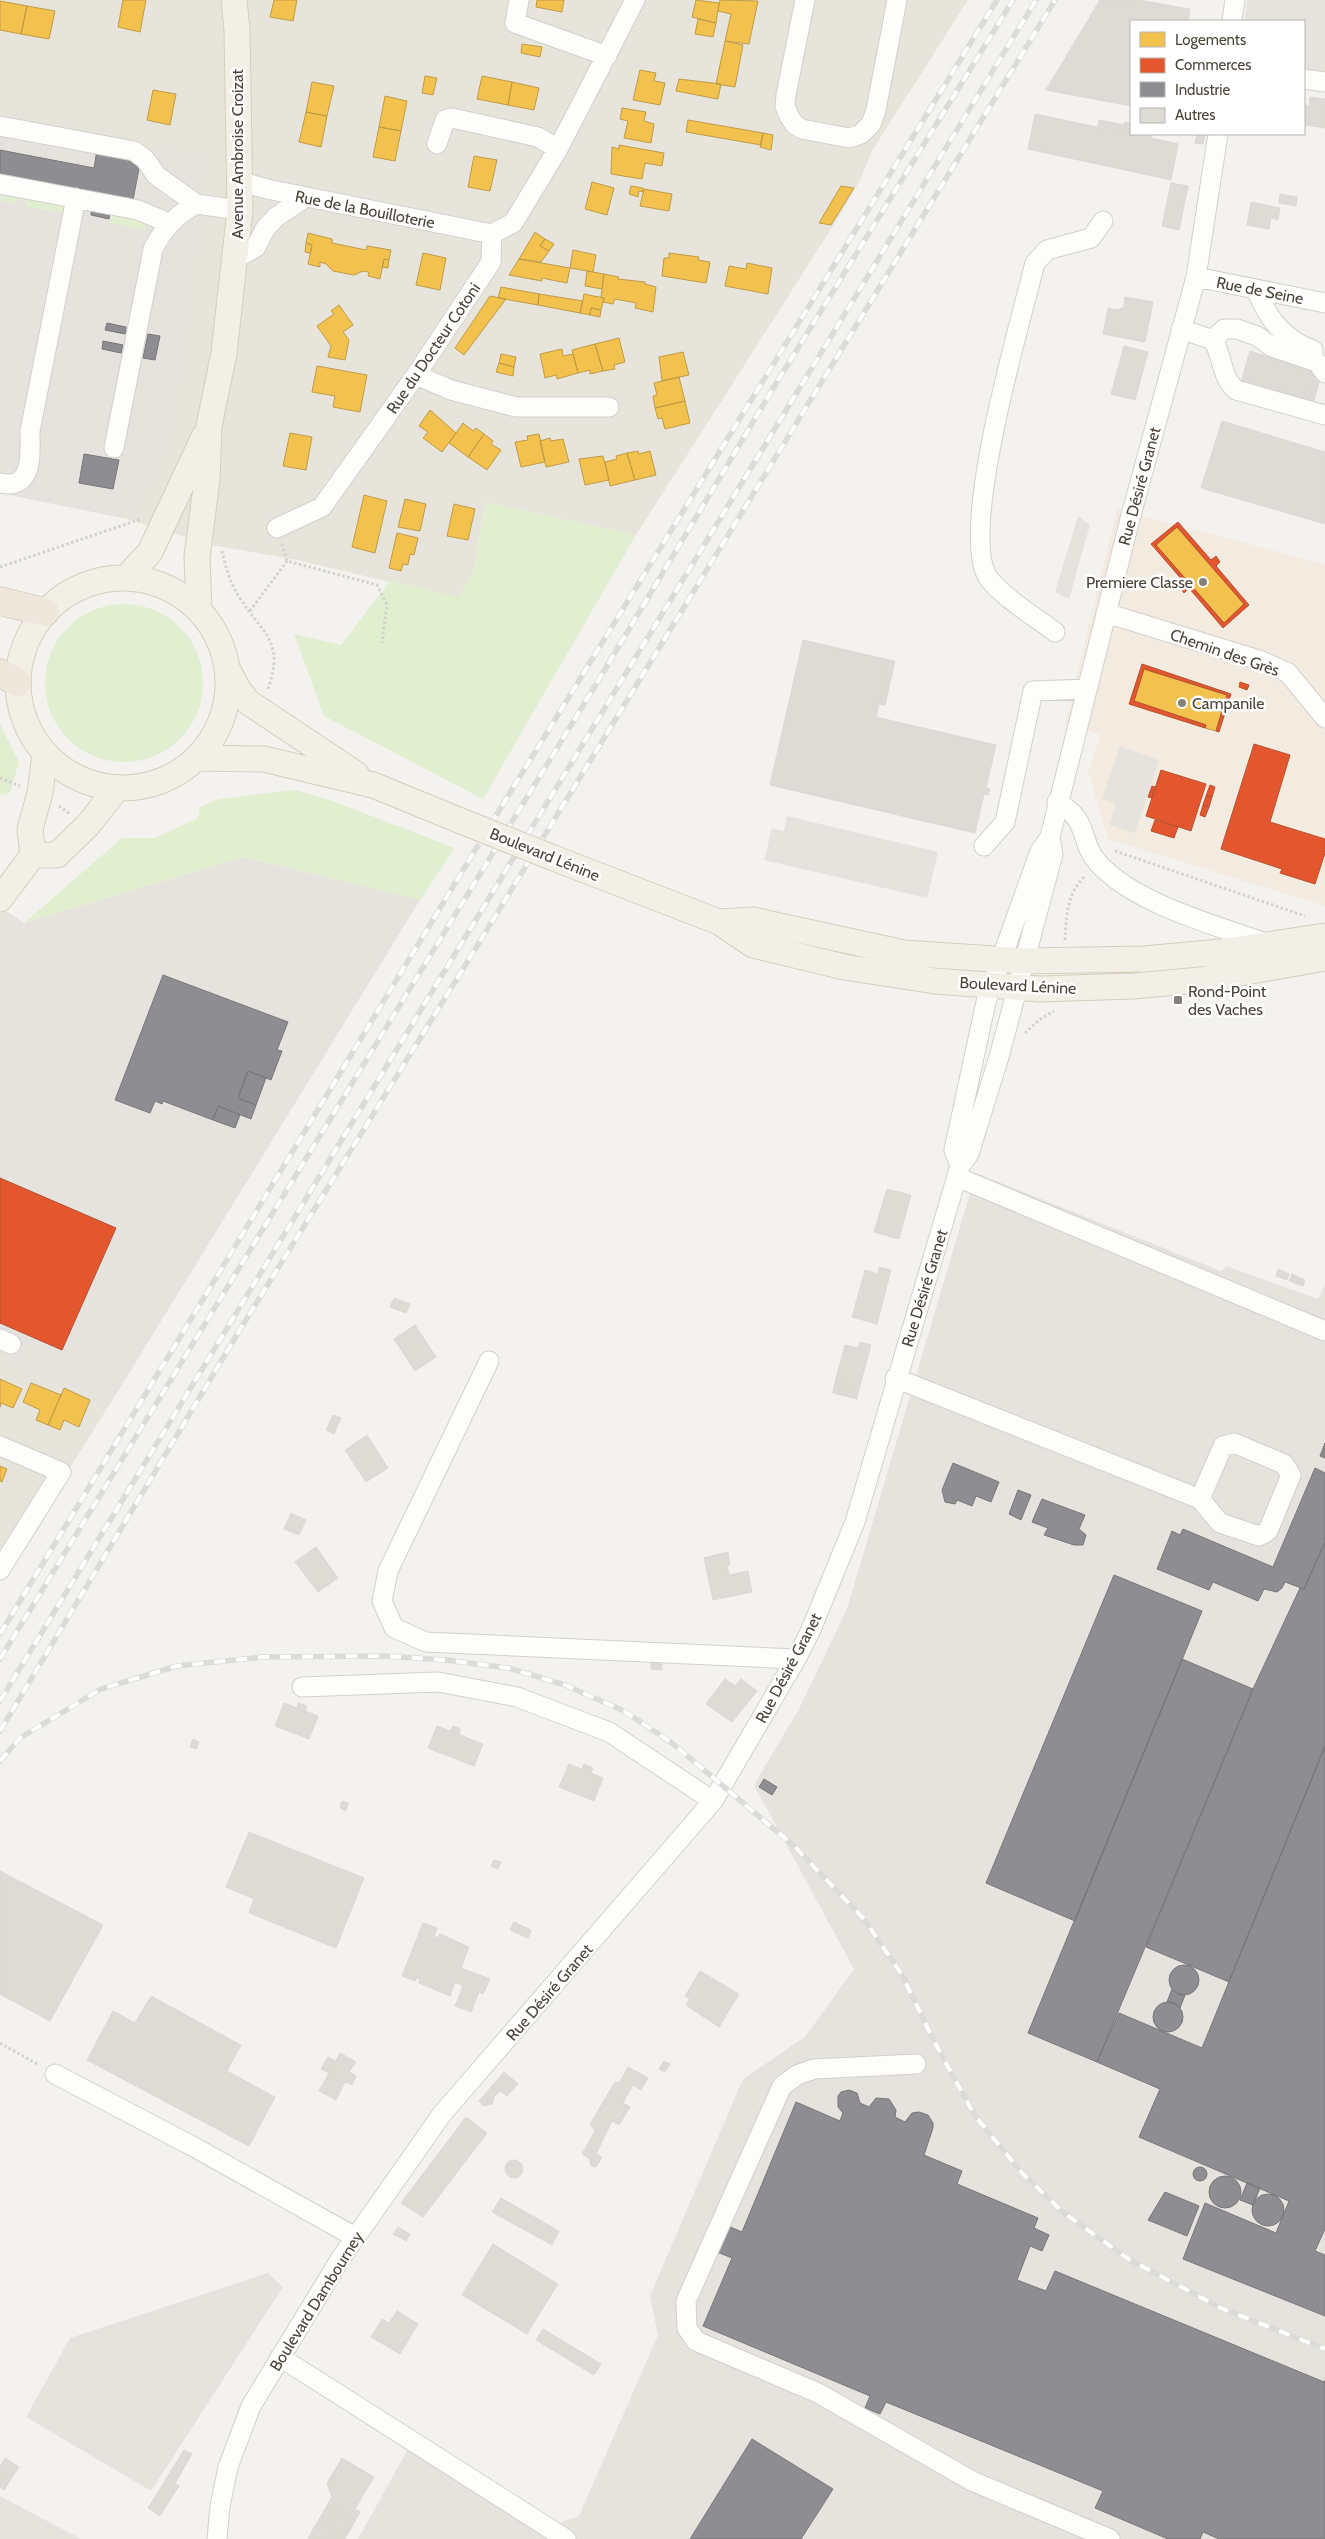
<svg xmlns="http://www.w3.org/2000/svg" width="1325" height="2539" viewBox="0 0 1325 2539" font-family="Cabin,sans-serif">
<style>
.residential{fill:#e7e4dc}
.commercial{fill:#f3ebdf}
.industrial{fill:#e6e2de}
.green{fill:#e1eecf}
.parking{fill:#e6e3df}
.homes{fill:#f2c14e;stroke:#c09c48}
.shops{fill:#e4572e;stroke:#b65131;fill-rule:evenodd}
.industry{fill:#8d8d92;stroke:#797777}
.building{fill:#dedbd6;stroke:#dcd9d4;fill-rule:evenodd}
.lines{fill:none;stroke-linecap:round;stroke-linejoin:round}
.minor-casing{stroke:#d2d0cb;stroke-width:21}
.major-casing{stroke:#d6cebb;stroke-width:27}
.highway-casing{stroke:#ccbfa9;stroke-width:29}
.path{stroke:#d3d2cc;stroke-width:3;stroke-dasharray:2.5 2.5;stroke-linecap:butt}
.minor{stroke:#fdfdfc;stroke-width:19}
.major{stroke:#f2efe6;stroke-width:25}
.highway{stroke:#ede8db;stroke-width:28}
.rail-casing{stroke:#dbdbda;stroke-width:5.5}
.rail{stroke:#fff;stroke-width:4;stroke-dasharray:11;stroke-linecap:butt}
.major-bridge-casing{stroke:#d6cebb;stroke-width:27;stroke-linecap:butt}
.major-bridge{stroke:#f2efe6;stroke-width:25}
.poi-dot{fill:#868178;stroke:#fff;stroke-width:2}
.labels{text-anchor:middle;stroke-width:5;stroke-linejoin:round;paint-order:stroke}
.street-label{font-size:16px;fill:#4b4439;stroke:#fff}
.poi-label{font-size:16px;fill:#4b4439;stroke:#fff;text-anchor:start}
</style>
<rect width="100%" height="100%" fill="#f4f2ee"/>
<path class="residential" d="M0 0H968L872 151 860 180 840 215 636 535 485 502 474 570 458 598 297 560 211 545 123 518 0 493Z
M0 1356 110 1404 0 1578Z"/>
<path class="commercial" d="M1117 509 1325 564V906L1108 839 1088 772 1100 735 1065 723Z"/>
<path class="industrial" d="M1247 0H1325V73L1304 70V21H1245Z
M0 121 202 158 182 345 169 422 152 473 123 518 0 493Z
M244 857 420 900 110 1404 0 1356V907L24 923Z
M976 1173 1221 1271 1226 1266 1318 1299 1325 1284V2539H358L412 2442 548 2527 579 2516 658 2335 650 2296 743 2079 805 2037 854 1969 754 1785 799 1709 847 1609Z
M0 2496 81 2539H0Z"/>
<path class="green" d="M0 188 64 204V213L26 207V201L19 199 16 204 2 201Z
M112 209 145 222 146 230 110 223Z
M485 502 636 535 483 799 324 716 294 634 341 645 391 580 458 597 474 570Z
M45 683a79 79 0 1 1 158 0a79 79 0 1 1-158 0Z
M0 724 19 762 10 793 0 795Z
M295 790 330 800 455 848 420 900 244 857 24 923 122 838H155L198 818 200 807 219 799Z"/>
<path class="parking" d="M14 138 96 154 94 168 12 153Z
M156 149 202 158 201 175 165 167Z
M1078 516 1090 525 1069 599 1055 592Z
M1120 746 1159 760 1135 833 1109 825 1116 804 1102 799Z
M787 816 938 852 927 898 764 860 772 828 784 831Z
M268 2273 283 2287 151 2491 26 2417 70 2338Z"/>
<path class="homes" d="M123 0H146L140 32 118 27Z
M274 0H297L293 21 270 17Z
M537 0H564L562 12 536 7Z
M696 0 719 3 716 23 692 17Z
M720 0 758 1 749 44 725 41 731 14 718 11Z
M0 1 27 6 21 34 0 30Z
M27 6 55 11 49 39 21 34Z
M698 19 716 23 713 37 695 34Z
M725 41 743 45 735 87 716 84Z
M522 44 542 47 540 57 521 53Z
M640 70 656 73 654 81 665 83 660 105 633 100Z
M425 76 437 78 433 95 422 93Z
M482 76 512 82 508 105 477 99Z
M679 79 721 84 718 99 676 91Z
M312 82 334 86 327 116 306 112Z
M512 82 539 88 534 110 508 105Z
M153 90 176 94 170 125 147 120Z
M385 96 407 101 401 131 379 127Z
M622 108 646 112 644 121 654 124 651 143 624 138 628 121 620 119Z
M306 112 327 116 321 147 299 142Z
M688 120 763 133 761 145 686 132Z
M379 127 401 131 395 161 373 157Z
M763 133 773 135 771 150 760 147Z
M619 145 664 153 662 166 645 163 642 179 611 174 612 147 619 149Z
M474 156 497 160 490 191 468 187Z
M592 182 614 188 607 215 585 209Z
M631 186 643 188V192L639 191 638 197 629 194Z
M841 186 854 188 831 225 819 223Z
M644 189 672 194 669 211 640 206Z
M535 232 545 239 540 246 549 251 541 262 519 259Z
M308 233 332 239V243L366 250 367 246 391 250 389 260 384 259 380 279 368 276 369 272 363 271 354 275 333 271 326 264 320 262V267L308 264 312 245 306 243Z
M545 239 554 244 549 251 540 246Z
M306 243 312 245 310 253 305 252Z
M573 250 596 255 593 272 570 268Z
M423 253 446 258 440 290 416 285Z
M669 253 699 257 698 260 710 262 706 283 662 276 664 258H669Z
M384 259 389 260 388 268 382 267Z
M519 259 570 268 567 283 542 278V281L509 275Z
M747 263 772 268 768 294 725 286 729 266 746 269Z
M587 271 604 274 602 289 585 286Z
M604 274 619 277 618 279 645 282V284L656 287 653 312 635 308 636 303 615 299 613 304 603 302 604 298 601 297Z
M501 287 539 294 538 305 498 298Z
M539 294 583 301 580 313 538 305Z
M584 294 604 298 601 310 591 308 590 315 580 313Z
M490 296 506 299 464 355 455 348Z
M339 305 353 325 343 332 349 340 345 360 328 357 331 346 317 326 334 314 331 311Z
M591 308 601 310 600 317 590 315Z
M619 338 625 362 614 365 615 369 603 371 595 344Z
M595 344 603 371 590 374V370L578 373 572 350Z
M562 349 563 356 573 354 578 373 557 379 556 375 545 378 540 354Z
M683 352 689 375 662 381 659 357Z
M501 354 516 357 514 367 499 363Z
M499 363 514 367 513 376 496 372Z
M317 366 367 375 360 412 333 407 335 396 312 392Z
M679 377 685 401 655 408 653 396 657 395 654 383Z
M685 401 690 423 665 429 662 418 658 419 655 408Z
M430 410 456 433 442 452 423 438 428 432 419 426Z
M463 423 473 431 476 428 484 434 468 457 449 443Z
M290 433 312 437 306 470 283 466Z
M484 434 493 441 491 444 501 450 487 470 468 457Z
M539 434 545 462 521 467 515 442 528 440 527 436Z
M550 438 551 441 563 439 569 462 546 467 540 441Z
M638 451 639 454 650 451 656 475 635 480 627 453Z
M627 453 635 480 610 486 605 462 617 459 616 456Z
M603 456 609 480 585 485 579 459Z
M364 495 387 501 375 553 352 547Z
M405 499 426 504 420 531 398 527Z
M454 504 475 509 468 540 447 536Z
M1177 527 1244 604 1224 623 1156 545Z
M397 533 418 538 414 555 410 554 408 565 403 564 401 571 389 568Z
M1144 669 1227 695 1216 731 1205 728 1206 725 1134 701Z
M0 1379 22 1389 13 1408 1 1403 0 1407Z
M31 1383 61 1395 48 1425 36 1420 40 1410 23 1402Z
M64 1388 90 1400 79 1427 64 1420 60 1430 48 1425Z
M0 1466 7 1469 2 1482 0 1481Z"/>
<path class="shops" d="M1178 522 1211 560 1216 556 1220 562 1216 566 1249 605 1223 628 1189 588 1184 593 1180 587 1184 582 1151 544ZM1177 527 1244 604 1224 623 1156 545Z
M1142 664 1231 694 1219 732 1216 731 1227 695 1144 669 1134 701 1206 725 1205 728 1129 704Z
M1240 682 1249 685 1247 690 1239 687Z
M1254 744 1290 755 1270 822 1325 839V853L1315 884 1280 873 1282 869 1221 849Z
M1161 770 1206 784 1191 831 1146 816Z
M1210 785 1215 787 1212 797 1206 796Z
M1152 786 1155 787 1152 798 1148 797Z
M1206 796 1212 797 1209 807 1203 805Z
M1203 805 1209 807 1205 817 1200 815Z
M1155 820 1178 827 1174 838 1151 831Z
M0 1178 116 1228 62 1350 0 1323Z"/>
<path class="industry" d="M0 150 94 168 97 150 141 158 133 200 0 175Z
M92 207 110 211 109 219 91 215Z
M107 323 126 327 125 334 105 330Z
M148 334 160 336 155 360 143 358Z
M103 341 123 345 121 353 102 349Z
M84 454 119 460 113 489 79 483Z
M163 975 288 1022 277 1050 282 1051 271 1080 248 1071 238 1098 256 1105 251 1119 218 1106 213 1120 163 1101 162 1104 155 1101 150 1113 115 1100Z
M248 1071 266 1078 256 1105 238 1098Z
M218 1106 240 1115 235 1128 213 1120Z
M1325 1443V1458L1320 1456Z
M953 1463 999 1482 991 1502 976 1496 972 1506 957 1500 955 1504 945 1502 942 1490Z
M1315 1468 1325 1473V1542L1304 1589 1285 1582 1282 1588 1277 1592 1264 1589 1258 1601 1213 1582 1209 1590 1157 1569 1172 1531 1180 1535 1183 1529 1273 1567Z
M1018 1490 1031 1495 1021 1520 1009 1514Z
M1042 1499 1085 1515 1079 1529 1086 1535 1083 1545H1074L1044 1535 1048 1528 1032 1522Z
M1325 1542V1746L1229 1982 1146 1947 1253 1689 1300 1588 1304 1589Z
M1114 1575 1202 1611 1075 1921 986 1883Z
M1182 1659 1253 1689 1097 2062 1028 2033Z
M1325 1746V2229L1315 2251 1325 2255V2316L1183 2259 1205 2203 1276 2233 1289 2201 1139 2137 1160 2089 1097 2062 1119 2013 1202 2048Z
M764 1779 777 1787 772 1795 759 1787Z
M1169 1980a15 15 0 1 1 30 0a15 15 0 1 1-30 0Z
M1172 1989 1176 1993 1185 1995 1180 2008 1174 2003 1167 2002Z
M1153 2017a15 15 0 1 1 30 0a15 15 0 1 1-30 0Z
M849 2090 857 2093 860 2103 869 2107 876 2098 889 2099 896 2110 895 2117 905 2122 912 2113 919 2112 928 2115 933 2123V2128L924 2155 962 2171 957 2184 1038 2218 1034 2228 1049 2235 1042 2251 1030 2246 1017 2280 1046 2291 1055 2271 1324 2382 1325 2380V2539H1219L1203 2532 1200 2539H1168L1095 2508 1103 2491 886 2402 880 2414 865 2408 870 2396 703 2326 732 2258 717 2252 728 2226 742 2232 796 2102 840 2121 843 2113 838 2107V2096L841 2092Z
M1193 2174a7 7 0 1 1 14 0a7 7 0 1 1-14 0Z
M1209 2192a16 16 0 1 1 32 0a16 16 0 1 1-32 0Z
M1247 2183 1260 2188 1253 2205 1240 2200Z
M1165 2192 1199 2206 1187 2236 1148 2220Z
M1252 2210a16 16 0 1 1 32 0a16 16 0 1 1-32 0Z
M752 2439 833 2489 801 2539H690Z"/>
<path class="building" d="M1100 0H1139L1190 9 1188 21H1131V106L1046 90Z
M1310 97 1325 99V128L1304 125V102L1305 105 1309 106Z
M1035 114 1135 135 1151 134V138L1178 144 1171 180 1028 149Z
M1099 120 1125 125 1124 132 1098 126Z
M1125 122 1131 123V134L1135 135 1124 132Z
M1197 134H1205L1203 144 1195 143Z
M1171 183 1188 186 1179 230 1162 226Z
M1280 194 1297 197 1296 206 1279 203Z
M1251 202 1280 208 1278 220 1271 218 1269 229 1247 225Z
M1125 297 1153 302 1145 342 1103 334 1108 308 1118 310 1124 307Z
M1124 346 1148 352 1135 400 1111 394Z
M1250 351 1317 372 1308 402 1241 382Z
M1314 380 1319 382 1313 404 1308 402Z
M1222 421 1325 452V524L1201 488Z
M803 640 889 660 876 717 996 745 986 788 990 789 988 795 984 794 975 833 770 785Z
M889 660 895 661 885 705 879 704Z
M887 1189 911 1195 899 1239 874 1232Z
M879 1267 891 1270 877 1324 852 1317 865 1270 878 1274Z
M1278 1269 1289 1274 1287 1280 1276 1276Z
M1292 1274 1305 1280 1303 1286 1289 1281Z
M394 1298 410 1304 406 1313 390 1307Z
M415 1325 436 1357 415 1371 394 1339Z
M860 1342 871 1345 859 1389 835 1382 845 1345 858 1348Z
M835 1382 859 1389 857 1399 833 1393Z
M333 1415 341 1418 334 1434 326 1430Z
M367 1435 388 1468 366 1482 345 1450Z
M291 1513 306 1520 299 1535 284 1529Z
M316 1547 338 1578 318 1592 295 1562Z
M728 1552 730 1565 727 1566 729 1575 748 1571 752 1592 713 1600 704 1558Z
M651 1663 662 1664V1670L651 1669Z
M725 1679 735 1686 741 1679 757 1691 732 1722 706 1704Z
M284 1703 318 1716 309 1739 275 1726Z
M298 1703 307 1706 305 1711 297 1708Z
M437 1726 483 1744 474 1766 428 1748Z
M453 1726 460 1729 459 1734 450 1731Z
M193 1739 199 1742 196 1749 190 1747Z
M569 1764 603 1778 594 1801 559 1787Z
M584 1764 593 1768 591 1773 582 1769Z
M342 1801 348 1803 346 1811 340 1808Z
M249 1832 364 1878 336 1948 249 1913 254 1899 226 1887Z
M494 1860 501 1862 498 1869 491 1866Z
M0 1871 103 1925 50 2021 0 1994Z
M514 1922 531 1930 528 1938 510 1930Z
M423 1923 437 1928 434 1936 438 1938 440 1934 469 1947 461 1968 490 1979 483 1994 479 1992 471 2012 455 2006 463 1986 455 1982 450 1996 419 1983 420 1979 417 1978 415 1981 402 1976Z
M700 1971 739 1994 719 2027 686 2005 690 1999 685 1996Z
M151 1996 241 2045 227 2071 275 2097 249 2146 87 2060 113 2011 135 2023Z
M340 2053 356 2062 349 2072 353 2074 348 2083 345 2082 336 2100 319 2091Z
M328 2057 335 2061 329 2073 321 2069Z
M664 2061 670 2064 665 2072 659 2069Z
M628 2067 648 2078 641 2090 633 2085 623 2103 630 2107 619 2125 612 2121 596 2154 602 2157 596 2167 591 2166 589 2158 582 2154 595 2131 590 2124 615 2082 619 2083Z
M504 2072 518 2084 507 2096 500 2091 494 2097 492 2104 483 2106 479 2101Z
M353 2074 356 2076 352 2085 348 2083Z
M466 2117 487 2133 423 2217 401 2203Z
M505 2169a9 9 0 1 1 18 0a9 9 0 1 1-18 0Z
M501 2198 559 2231 552 2245 492 2212Z
M398 2227 410 2234 406 2241 393 2234Z
M493 2244 558 2284 527 2334 462 2295Z
M397 2311 418 2324 400 2354 371 2337 382 2319 389 2323Z
M543 2329 601 2364 594 2375 536 2340Z
M184 2450 192 2454 175 2483 179 2486 160 2516 148 2508Z
M5 2458 19 2467 4 2490 0 2487V2467Z
M342 2458 374 2477 355 2509 360 2512 345 2539H310L308 2538 332 2497 327 2483ZM331 2510 353 2516 348 2533 326 2527Z
M331 2510 353 2516 348 2533 326 2527Z"/>
<g class="lines">
<defs>
<path id="minor" d="M519 0 515 23 607 56
M805 0 786 95 785 106 789 116 795 125 802 129 849 138 861 134 871 124 876 110 897 0
M1232 21 1235 0
M1304 79 1325 82
M0 126 134 151 145 159 156 175 196 204 240 210
M437 144 445 120 452 118 538 137 558 149
M239 181 267 189 492 234
M0 184 138 210 169 223
M492 234 513 223 558 149 635 0
M235 259 256 247 265 229 276 217 306 197
M1196 277 1325 303
M1256 289C1267 317 1283 340 1313 350
M1181 329 1213 340C1224 359 1220 375 1236 390L1325 415
M1213 340 1224 329H1237L1257 336 1272 347 1317 362 1325 373
M416 375 451 390 516 407H609
M114 448 153 249C164 228 175 216 196 204
M0 483C34 490 30 455 30 431L76 198
M277 528 322 507 416 375 491 262 492 234
M1106 613 1262 661 1288 673 1325 718
M1055 632C1035 617 1004 598 989 579 957 535 1021 320 1035 263L1047 250 1091 238 1103 221
M1057 802C1091 821 1078 840 1098 863 1135 904 1217 926 1269 944
M984 846 1005 822 1033 691 1087 689
M960 1166 954 1150 986 1002 1040 851 1050 837 1130 519 1196 277 1218 134
M957 1177 1325 1331
M0 1339 11 1344
M489 1361 388 1571 382 1601 394 1628 426 1642 796 1659
M895 1378 1200 1499 1220 1523 1259 1536 1268 1531 1291 1475 1284 1464 1234 1443 1223 1446 1200 1499
M0 1446 61 1472 0 1570
M302 1687 438 1682 517 1697 609 1732 713 1801
M916 2064 814 2069 797 2075 782 2086 686 2301 687 2328 696 2341 818 2393 972 2481 1110 2539
M55 2074 194 2147 355 2237
M280 2357 566 2539
M217 2539 220 2506 228 2467 251 2406 341 2258 442 2114 713 1801 796 1659 810 1632 855 1522 960 1166 969 1154 999 1057 1053 854 1050 837"/>
<path id="major" d="M18 683a105 105 0 1 1 210 0a105 105 0 1 1-210 0Z
M126 578 150 552 204 437
M199 610 197 557 207 480 209 426 224 353 240 210 237 30 234 0
M228 670 238 689 248 702 356 774
M198 758 264 759 373 785 461 821
M33 855H57L88 825 117 788
M551 857 719 922 753 945 844 967 935 981 1040 989 1134 986 1200 980 1325 958
M0 899 33 855 30 829 40 793 45 755
M719 922 753 920 904 953 1024 961 1144 959 1220 952 1325 936"/>
<path id="highway" d="M0 601 45 612
M0 673 17 682"/>
</defs>
<use href="#minor" class="minor-casing"/>
<use href="#major" class="major-casing"/>
<use href="#highway" class="highway-casing"/>
<path class="path" d="M282 544 287 561 377 585 387 605 382 643
M222 551C225 566 231 585 240 598 263 635 285 640 268 689
M0 567 141 519
M250 611 287 561
M0 778 20 786
M59 806 70 814
M1115 851 1305 916
M1065 940C1066 917 1067 893 1085 876
M1025 1033 1039 1020 1054 1011
M0 2043 39 2065"/>
<use href="#minor" class="minor"/>
<use href="#major" class="major"/>
<use href="#highway" class="highway"/>
<defs>
<path id="rail" d="M0 1634 508 796 997 0
M0 1659 595 686 777 382 1013 0
M0 1701 1036 0
M0 1731 241 1328 466 964 1055 0
M0 1761 20 1738 101 1689 177 1666 263 1657 385 1656 446 1660 508 1668 565 1685 624 1711 672 1743 793 1845 864 1919 902 1975 934 2041 975 2116 1023 2174 1064 2213 1130 2260 1221 2308 1325 2349"/>
</defs>
<use href="#rail" class="rail-casing"/>
<use href="#rail" class="rail"/>
<defs>
<path id="major-bridge" d="M461 821 551 857"/>
</defs>
<use href="#major-bridge" class="major-bridge-casing"/>
<use href="#major-bridge" class="major-bridge"/>
</g>
<g class="poi-dot">
<circle cx="1203" cy="582" r="5"/>
<circle cx="1182" cy="703" r="5"/>
<rect x="1173" y="995" width="10" height="10" rx="2.5"/>
</g>
<g class="labels">
<g class="street-label">
<text transform="translate(237 154) rotate(-90)" y="6">Avenue Ambroise Croizat</text>
<text transform="translate(365 209) rotate(11)" y="6">Rue de la Bouilloterie</text>
<text transform="translate(1260 290) rotate(11)" y="6">Rue de Seine</text>
<text transform="translate(433 348) rotate(-56)" y="6">Rue du Docteur Cotoni</text>
<text transform="translate(1139 486) rotate(-75)" y="6">Rue Désiré Granet</text>
<text transform="translate(1225 652) rotate(19)" y="6">Chemin des Grès</text>
<text transform="translate(545 854) rotate(22)" y="6">Boulevard Lénine</text>
<text transform="translate(1018 985) rotate(3)" y="6">Boulevard Lénine</text>
<text transform="translate(924 1288) rotate(-73)" y="6">Rue Désiré Granet</text>
<text transform="translate(788 1668) rotate(-62)" y="6">Rue Désiré Granet</text>
<text transform="translate(549 1992) rotate(-49)" y="6">Rue Désiré Granet</text>
<text transform="translate(316 2301) rotate(-58)" y="6">Boulevard Dambourney</text>
</g>
<g class="poi-label">
<text x="1193" y="588" text-anchor="end">Premiere Classe</text>
<text x="1192" y="709">Campanile</text>
<text x="1188" y="997">Rond-Point<tspan x="1188" dy="18">des Vaches</tspan></text>
</g>
</g>
<rect x="1130" y="20" width="175" height="115" fill="#ffffff" stroke="#b7b4b0"/>
<rect x="1140" y="32" width="25" height="15" fill="#f2c14e" stroke="#b7b4b0"/>
<text x="1175" y="45" font-size="15" fill="#4b4439">Logements</text>
<rect x="1140" y="58" width="25" height="15" fill="#e4572e" stroke="#b7b4b0"/>
<text x="1175" y="70" font-size="15" fill="#4b4439">Commerces</text>
<rect x="1140" y="82" width="25" height="15" fill="#8d8d92" stroke="#b7b4b0"/>
<text x="1175" y="95" font-size="15" fill="#4b4439">Industrie</text>
<rect x="1140" y="108" width="25" height="15" fill="#dedbd6" stroke="#b7b4b0"/>
<text x="1175" y="120" font-size="15" fill="#4b4439">Autres</text>
</svg>
